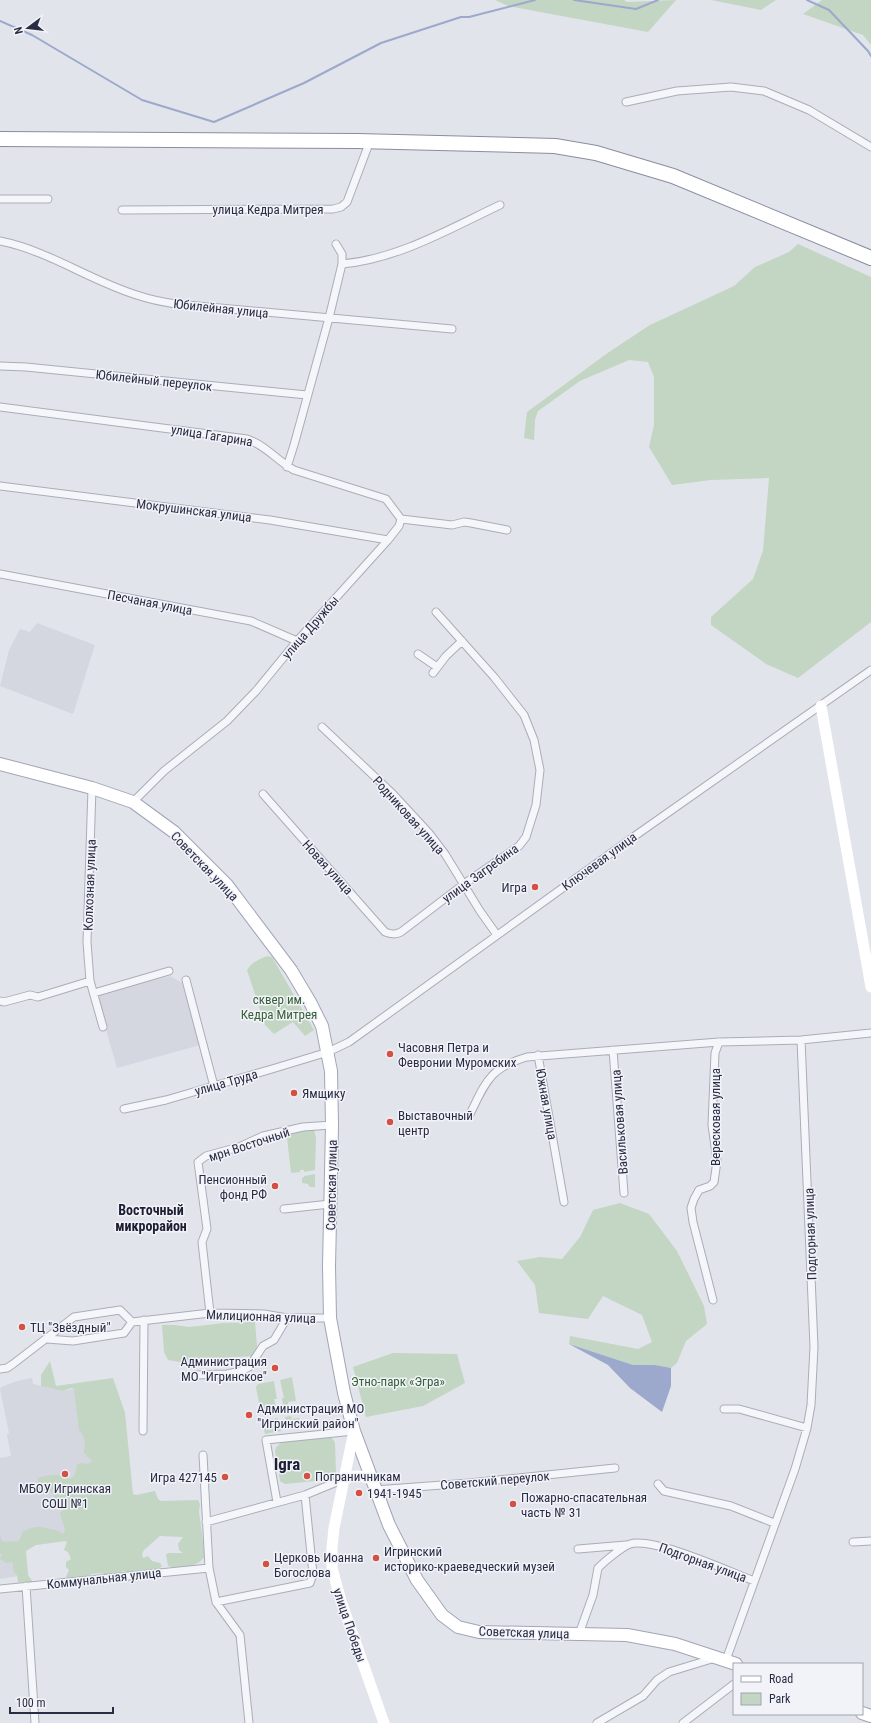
<svg xmlns="http://www.w3.org/2000/svg" width="871" height="1723" viewBox="0 0 871 1723" font-family="'Roboto Condensed',sans-serif">
<style>
.built{fill:#d4d6e0}
.green{fill:#c3d5c3}
.water{fill:#9ca8cc}
.lines{fill:none;stroke-linecap:round;stroke-linejoin:round}
.stream{stroke:#9ca8cc;stroke-width:2}
.street-casing{stroke:#aaadb9;stroke-width:9}
.primary-casing{stroke:#a1a5b7;stroke-width:14}
.highway-casing{stroke:#898da2;stroke-width:16}
.street{stroke:#f5f6f9;stroke-width:7}
.secondary{stroke:#fff;stroke-width:11}
.primary{stroke:#fff;stroke-width:12}
.highway{stroke:#fff;stroke-width:14}
.poi-dot{fill:#d35045;stroke:#f2f3f8;stroke-width:1.5}
.labels{text-anchor:middle;stroke-width:3;stroke-linejoin:round;paint-order:stroke}
.street-label{font-size:13px;fill:#292d44;stroke:#f2f3f8}
.poi-label{font-size:13px;fill:#292d44;stroke:#f2f3f8;text-anchor:start}
.park-label{font-size:13px;fill:#366038;stroke:#f2f3f8}
.neighbourhood-label{font-size:14px;font-weight:bold;fill:#1c1e34;stroke:#f2f3f8}
.district-label{font-size:17px;font-weight:bold;fill:#1c1e34;stroke:#f2f3f8}
</style>
<rect width="100%" height="100%" fill="#e2e4eb"/>
<path class="built" d="M37 623 95 645 73 714 0 686 9 650 20 629 30 632Z
M170 976 182 983 200 1045 117 1068 98 1001 99 995Z
M32 1378 33 1384 63 1391 114 1381V1414L69 1540 22 1547 25 1575 0 1579V1458L11 1456 7 1435 9 1433 0 1389 1 1387 17 1381Z"/>
<path class="green" d="M495 0H624L627 2 676 0 648 32 508 6Z
M711 0H776L761 10Z
M822 0H871V45L863 35 803 14Z
M798 244 871 277V622L798 678 766 664 711 625V617L753 579 763 551 769 478 711 480 672 485 649 447 654 425V377L648 362 629 360 580 381 538 411 535 420 534 440 524 438 527 412 609 352 650 325 734 286 755 267 789 252Z
M268 956 272 957 314 1030 305 1036 293 1022 274 1034 265 1025 247 970C251 963 261 958 268 956Z
M311 1129 314 1130 316 1138 315 1170 304 1172V1170H300V1172L291 1173 287 1138 291 1133Z
M315 1174V1187H310L308 1184 302 1183V1178L304 1177V1176Z
M620 1203 649 1214 677 1251 704 1306 707 1324 686 1341 677 1363 671 1368 655 1365H633L569 1344 570 1336 638 1349 652 1342 642 1315 603 1296 588 1319 539 1313 535 1285 517 1261 540 1257 562 1259 580 1237 593 1210Z
M255 1322 257 1346 253 1356 196 1360V1365L168 1360 164 1352 162 1325H175L189 1327 224 1323Z
M393 1353 457 1354 465 1383 423 1406 366 1417 353 1367Z
M50 1361 56 1386 113 1378 125 1413 133 1494 136 1495 155 1491 158 1499 161 1501 198 1500 200 1504 199 1512 205 1556C198 1567 181 1570 168 1566L166 1554 170 1553H183L179 1550 178 1544 183 1537 160 1536 144 1550 142 1554 143 1558 148 1556 152 1561 160 1563 162 1566 158 1570H139L130 1573 122 1571 119 1574 106 1576 101 1573 92 1574 85 1577H74L67 1579 66 1577 69 1570 66 1567V1562L71 1559 68 1552 64 1550 67 1542 65 1541 36 1545 26 1551 28 1575 33 1582 26 1585 24 1583 18 1582 17 1575 13 1571V1562L6 1563 0 1559 2 1554 0 1553V1535L2 1541 7 1542 19 1541 23 1531 35 1527H42L58 1531 62 1534 64 1533 65 1528 60 1514 63 1510V1503L60 1500 56 1504 53 1503 54 1494 49 1490 40 1493 38 1492V1478C49 1475 60 1472 69 1479 77 1477 75 1472 77 1465L80 1463 88 1464 92 1461 84 1453 85 1442 84 1437 79 1430 74 1389 71 1388 63 1391 41 1386V1375Z
M292 1377 296 1401 288 1402 289 1409 284 1410 282 1398H284L280 1380Z
M274 1381 277 1399H274L277 1411 261 1413 256 1387 258 1384Z
M291 1416 292 1419 299 1418 301 1428 290 1430 289 1424H286L285 1417Z
M278 1418 281 1431 265 1434 262 1421Z
M329 1437 332 1438 335 1443 336 1474 334 1479 285 1484 280 1481 275 1451C276 1446 280 1443 285 1441Z"/>
<path class="water" d="M569 1344 633 1365H655L671 1368V1386L662 1412 630 1388 608 1365Z"/>
<g class="lines">
<path class="stream" d="M574 0 636 9 658 0
M807 0 829 10 868 51 871 56
M0 21 32 35 142 100 214 122 304 83 381 43 461 17H469L535 0"/>
<defs>
<path id="street" d="M626 102 677 91 731 87 764 91 809 110 871 147
M0 199H48
M122 210 333 209 341 207 347 202 370 141
M0 241C50 251 92 282 140 296 151 300 163 302 176 304L452 329
M342 264C398 259 449 229 500 205
M0 366 26 367 307 395
M0 407 247 439C267 446 276 460 294 470L386 499 401 519
M287 467 294 445 329 318 342 264V254L336 244
M0 486 270 520 388 540
M401 519 452 525 464 522 471 523 507 530
M0 574 251 621 297 641
M418 654 437 667
M433 673 446 656 462 641
M322 727 393 794 429 833 445 854 480 911 497 935
M92 788 87 942 90 981 103 1027
M263 794 385 932C391 934 395 935 401 932L464 884 519 846 526 837 536 805 540 770 534 740 524 715 494 677 436 612
M133 802 164 771 227 721 256 691 297 641 388 540 399 526 401 519
M186 980 214 1086
M94 993 169 971
M0 1001 4 1002 30 995 38 997 90 981
M613 1050 624 1193
M538 1055 564 1202
M124 1109 166 1100 272 1069 328 1052 349 1042 639 833 871 670
M469 1116C486 1082 489 1068 527 1057L719 1042 801 1040 871 1033
M284 1209 330 1204
M713 1300 693 1222 691 1208 694 1199 699 1190 710 1186 714 1182 717 1161 712 1125 715 1053 719 1042
M210 1313 202 1242 207 1229 198 1162 206 1156 239 1147 263 1136 303 1127 332 1125
M47 1339 73 1341 124 1333 132 1322
M0 1369 7 1368 13 1364 74 1317 120 1310 132 1322 210 1313 264 1314 287 1318H330
M195 1375 227 1374 241 1371 249 1367 263 1346 274 1340 287 1318
M724 1409H739L807 1428
M143 1431 144 1320
M203 1455 209 1568 216 1602 240 1635 249 1723
M658 1484 664 1491 731 1506 774 1523
M375 1490 469 1483 615 1468
M277 1502 266 1440 354 1431
M206 1522 305 1495 344 1479
M853 1542 871 1541
M578 1549 626 1545
M26 1586 35 1723
M0 1589 209 1568
M216 1602 310 1583 313 1574 305 1495
M579 1634 593 1595 598 1568C605 1561 622 1547 630 1544 654 1537 728 1571 754 1581
M726 1660 795 1469 807 1428 811 1405 814 1347 801 1040
M597 1723 643 1696 657 1680 669 1672 715 1658
M683 1723 734 1684"/>
<path id="primary" d="M0 764 92 788 133 802 174 832 227 885 291 970 310 1002 322 1026 331 1071 332 1125 329 1266 330 1318 344 1393 354 1431 389 1525 417 1580 442 1615 458 1627 479 1632 627 1635 675 1644 736 1664
M862 1713 871 1716"/>
<path id="highway" d="M0 139 357 141 555 146 596 153 673 176 871 258"/>
</defs>
<use href="#street" class="street-casing"/>
<use href="#primary" class="primary-casing"/>
<use href="#highway" class="highway-casing"/>
<use href="#street" class="street"/>
<path class="secondary" d="M821 706 871 987
M354 1431 334 1528 332 1548V1568L341 1601 384 1723
M344 1479C354 1475 360 1475 371 1479"/>
<use href="#primary" class="primary"/>
<use href="#highway" class="highway"/>
</g>
<g class="poi-dot">
<circle cx="535" cy="887" r="4"/>
<circle cx="390" cy="1054" r="4"/>
<circle cx="294" cy="1093" r="4"/>
<circle cx="390" cy="1122" r="4"/>
<circle cx="275" cy="1186" r="4"/>
<circle cx="22" cy="1327" r="4"/>
<circle cx="275" cy="1368" r="4"/>
<circle cx="249" cy="1415" r="4"/>
<circle cx="65" cy="1474" r="4"/>
<circle cx="307" cy="1476" r="4"/>
<circle cx="225" cy="1477" r="4"/>
<circle cx="359" cy="1493" r="4"/>
<circle cx="513" cy="1504" r="4"/>
<circle cx="376" cy="1558" r="4"/>
<circle cx="266" cy="1564" r="4"/>
</g>
<g class="labels">
<g class="street-label">
<text x="268" y="214">улица Кедра Митрея</text>
<text transform="translate(221 308) rotate(6)" y="5">Юбилейная улица</text>
<text transform="translate(154 380) rotate(6)" y="5">Юбилейный переулок</text>
<text transform="translate(212 435) rotate(9)" y="5">улица Гагарина</text>
<text transform="translate(194 510) rotate(7)" y="5">Мокрушинская улица</text>
<text transform="translate(150 602) rotate(11)" y="5">Песчаная улица</text>
<text transform="translate(310 627) rotate(-49)" y="5">улица Дружбы</text>
<text transform="translate(409 815) rotate(48)" y="5">Родниковая улица</text>
<text transform="translate(599 861) rotate(-36)" y="5">Ключевая улица</text>
<text transform="translate(205 866) rotate(46)" y="5">Советская улица</text>
<text transform="translate(328 867) rotate(48)" y="5">Новая улица</text>
<text transform="translate(480 873) rotate(-36)" y="5">улица Загребина</text>
<text transform="translate(89 885) rotate(-88)" y="5">Колхозная улица</text>
<text transform="translate(226 1082) rotate(-16)" y="5">улица Труда</text>
<text transform="translate(547 1104) rotate(80)" y="5">Южная улица</text>
<text transform="translate(715 1117) rotate(-90)" y="5">Вересковая улица</text>
<text transform="translate(619 1122) rotate(-94)" y="5">Васильковая улица</text>
<text transform="translate(249 1144) rotate(-18)" y="5">мрн Восточный</text>
<text transform="translate(331 1185) rotate(-89)" y="5">Советская улица</text>
<text transform="translate(810 1234) rotate(-92)" y="5">Подгорная улица</text>
<text transform="translate(261 1316) rotate(2)" y="5">Милиционная улица</text>
<text transform="translate(495 1480) rotate(-5)" y="5">Советский переулок</text>
<text transform="translate(703 1562) rotate(20)" y="5">Подгорная улица</text>
<text transform="translate(104 1578) rotate(-6)" y="5">Коммунальная улица</text>
<text transform="translate(350 1625) rotate(71)" y="5">улица Победы</text>
<text transform="translate(524 1632) rotate(2)" y="5">Советская улица</text>
</g>
<g class="poi-label">
<text x="527" y="892" text-anchor="end">Игра</text>
<text x="398" y="1052">Часовня Петра и<tspan x="398" dy="15">Февронии Муромских</tspan></text>
<text x="302" y="1098">Ямщику</text>
<text x="398" y="1120">Выставочный<tspan x="398" dy="15">центр</tspan></text>
<text x="267" y="1184" text-anchor="end">Пенсионный<tspan x="267" dy="15">фонд РФ</tspan></text>
<text x="30" y="1332">ТЦ "Звёздный"</text>
<text x="267" y="1366" text-anchor="end">Администрация<tspan x="267" dy="15">МО "Игринское"</tspan></text>
<text x="257" y="1413">Администрация МО<tspan x="257" dy="15">"Игринский район"</tspan></text>
<text x="315" y="1481">Пограничникам</text>
<text x="217" y="1482" text-anchor="end">Игра 427145</text>
<text x="65" y="1493" text-anchor="middle">МБОУ Игринская<tspan x="65" dy="15">СОШ №1</tspan></text>
<text x="367" y="1498">1941-1945</text>
<text x="521" y="1502">Пожарно-спасательная<tspan x="521" dy="15">часть № 31</tspan></text>
<text x="384" y="1556">Игринский<tspan x="384" dy="15">историко-краеведческий музей</tspan></text>
<text x="274" y="1562">Церковь Иоанна<tspan x="274" dy="15">Богослова</tspan></text>
</g>
<g class="park-label">
<text x="279" y="1004">сквер им.<tspan x="279" dy="15">Кедра Митрея</tspan></text>
<text x="398" y="1386">Этно-парк «Эгра»</text>
</g>
<g class="neighbourhood-label">
<text x="151" y="1215">Восточный<tspan x="151" dy="16">микрорайон</tspan></text>
</g>
<g class="district-label">
<text x="287" y="1470">Igra</text>
</g>
</g>
<rect x="733" y="1663" width="130" height="52" fill="#f2f3f8" stroke="#a2a4b0"/>
<rect x="741" y="1676" width="20" height="6" fill="#ffffff" stroke="#a2a4b0"/>
<text x="769" y="1683" font-size="12" fill="#292d44">Road</text>
<rect x="741" y="1693" width="20" height="12" fill="#c3d5c3" stroke="#a2a4b0"/>
<text x="769" y="1703" font-size="12" fill="#292d44">Park</text>
<g transform="translate(28 28) rotate(255)" stroke="#f2f3f8" stroke-width="3" paint-order="stroke">
<path d="M0-3L7 15L0 10L-7 15Z" fill="#292d44"/>
<text y="-6" font-size="11" font-weight="bold" text-anchor="middle" fill="#292d44">N</text>
</g>
<path d="M10 1707v6h103v-6" fill="none" stroke="#292d44" stroke-width="2"/>
<text x="16" y="1707" font-size="12" fill="#292d44" stroke="#f2f3f8" stroke-width="3" paint-order="stroke">100 m</text>
</svg>
